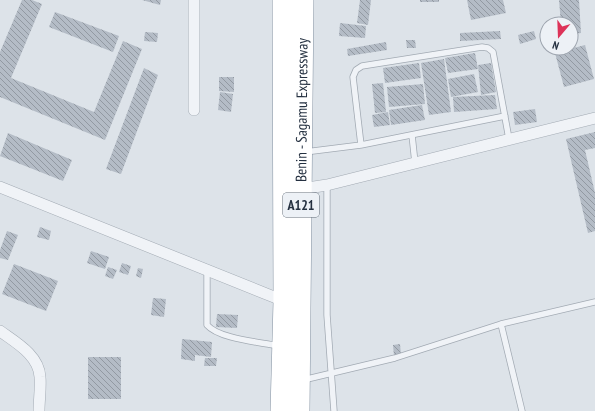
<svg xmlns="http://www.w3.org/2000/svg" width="595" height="411" viewBox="0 0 595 411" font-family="'PT Sans Narrow',sans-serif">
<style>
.building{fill:url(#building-back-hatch)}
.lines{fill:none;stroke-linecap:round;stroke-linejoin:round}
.lane-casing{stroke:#a2aab3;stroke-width:7}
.street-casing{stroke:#a2aab3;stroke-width:12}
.highway-casing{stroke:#8391a1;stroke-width:22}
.lane{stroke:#f0f3f7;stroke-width:5.5}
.street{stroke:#f0f3f7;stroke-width:11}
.highway{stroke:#fff;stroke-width:21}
.labels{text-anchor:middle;stroke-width:4;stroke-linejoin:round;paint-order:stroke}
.shield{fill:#edf1f6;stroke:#616b77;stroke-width:1}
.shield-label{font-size:14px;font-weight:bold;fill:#253141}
.street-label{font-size:15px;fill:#253141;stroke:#edf1f6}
</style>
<defs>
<pattern id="building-back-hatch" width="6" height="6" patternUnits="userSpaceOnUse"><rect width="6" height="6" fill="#b4bcc6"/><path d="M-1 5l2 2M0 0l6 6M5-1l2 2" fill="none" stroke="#9299a2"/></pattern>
</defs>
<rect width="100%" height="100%" fill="#dde3e9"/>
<path class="building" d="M22 0H32L42 4 11 78 94 112 123 41 142 49 105 140 0 97V52Z
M142 0H161L160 5Z
M360 0H371L368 25 357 23Z
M420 0H439V2H420Z
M467 0H503L506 13 471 20Z
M559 0H579L581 33 571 34V24H561Z
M55 12 119 36 113 52 49 27Z
M340 23 366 26 365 38 339 36Z
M500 31 501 39 460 41V33Z
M534 31 536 39 520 44 518 35Z
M145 32 158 33 157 42 144 41Z
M406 40H415L416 48H407Z
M386 42 387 50 348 56 347 49Z
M585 45 594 79 564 87 555 53Z
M475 53 478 69 448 73 445 58Z
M444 59 451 112 429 115 421 63Z
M419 63 421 78 385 83 383 68Z
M491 63 496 92 481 95 478 65Z
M144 68 158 75 121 174 106 169Z
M474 74 478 92 451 97 448 79Z
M219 77H234V92L219 91Z
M383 83 386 112 375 113 372 84Z
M423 84 425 104 389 107 387 87Z
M220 92 233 94 231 112 218 110Z
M495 95 497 109 454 112 453 97Z
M422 105 425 120 391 125 389 110Z
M535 109 537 122 515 125 513 112Z
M388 112 390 125 374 127 372 115Z
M595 132V148L585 150 595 193V231L588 233 566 139Z
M8 133 72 160 63 181 0 156Z
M40 227 51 231 49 240 37 237Z
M7 231 18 235 8 260 0 258V250Z
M91 251 109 257 105 269 87 263Z
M122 263 131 266 128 275 119 272Z
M14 264 58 281 46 311 2 294Z
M108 267 117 270 113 279 105 276Z
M138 268 143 269 141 278 136 276Z
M153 298 166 299 164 317 151 315Z
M217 314 238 315 237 328 216 327Z
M182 339 212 342 211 357 195 355V361L181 359Z
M400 344 401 355 394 356 393 345Z
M88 357H121V399H88Z
M205 358H217L216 366H204Z"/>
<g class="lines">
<defs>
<path id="lane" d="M412 135 415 163
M361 145 353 77 356 70 362 66 482 47 488 48 493 52 509 139
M305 152 361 145 505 116
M327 185V315L334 411
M207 271V325C219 339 260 342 278 346
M501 324 522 411
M303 380 395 358 501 324 595 302"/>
<path id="street" d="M194 110V0
M0 187 284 301
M301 189 327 185 595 118
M0 331C15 342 39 355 40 377 41 388 39 400 39 411"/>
<g id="highway">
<path d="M281 411 284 301 283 0"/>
<path id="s1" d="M299 411 303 0"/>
</g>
</defs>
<use href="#lane" class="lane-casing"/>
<use href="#street" class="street-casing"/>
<use href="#highway" class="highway-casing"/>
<use href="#lane" class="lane"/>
<use href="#street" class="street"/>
<use href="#highway" class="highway"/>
</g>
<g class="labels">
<rect class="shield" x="283" y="193" width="36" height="24" rx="3"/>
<g class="shield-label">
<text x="301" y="210">A121</text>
</g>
<g class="street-label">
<text dy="5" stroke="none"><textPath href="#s1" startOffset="301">Benin - Sagamu Expressway</textPath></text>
</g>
</g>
<g transform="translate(559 36) rotate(199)"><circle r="19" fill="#edf1f6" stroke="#9da4ae"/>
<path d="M0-3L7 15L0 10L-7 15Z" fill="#dd3359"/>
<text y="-6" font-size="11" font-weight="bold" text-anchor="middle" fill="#253141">N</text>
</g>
</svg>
